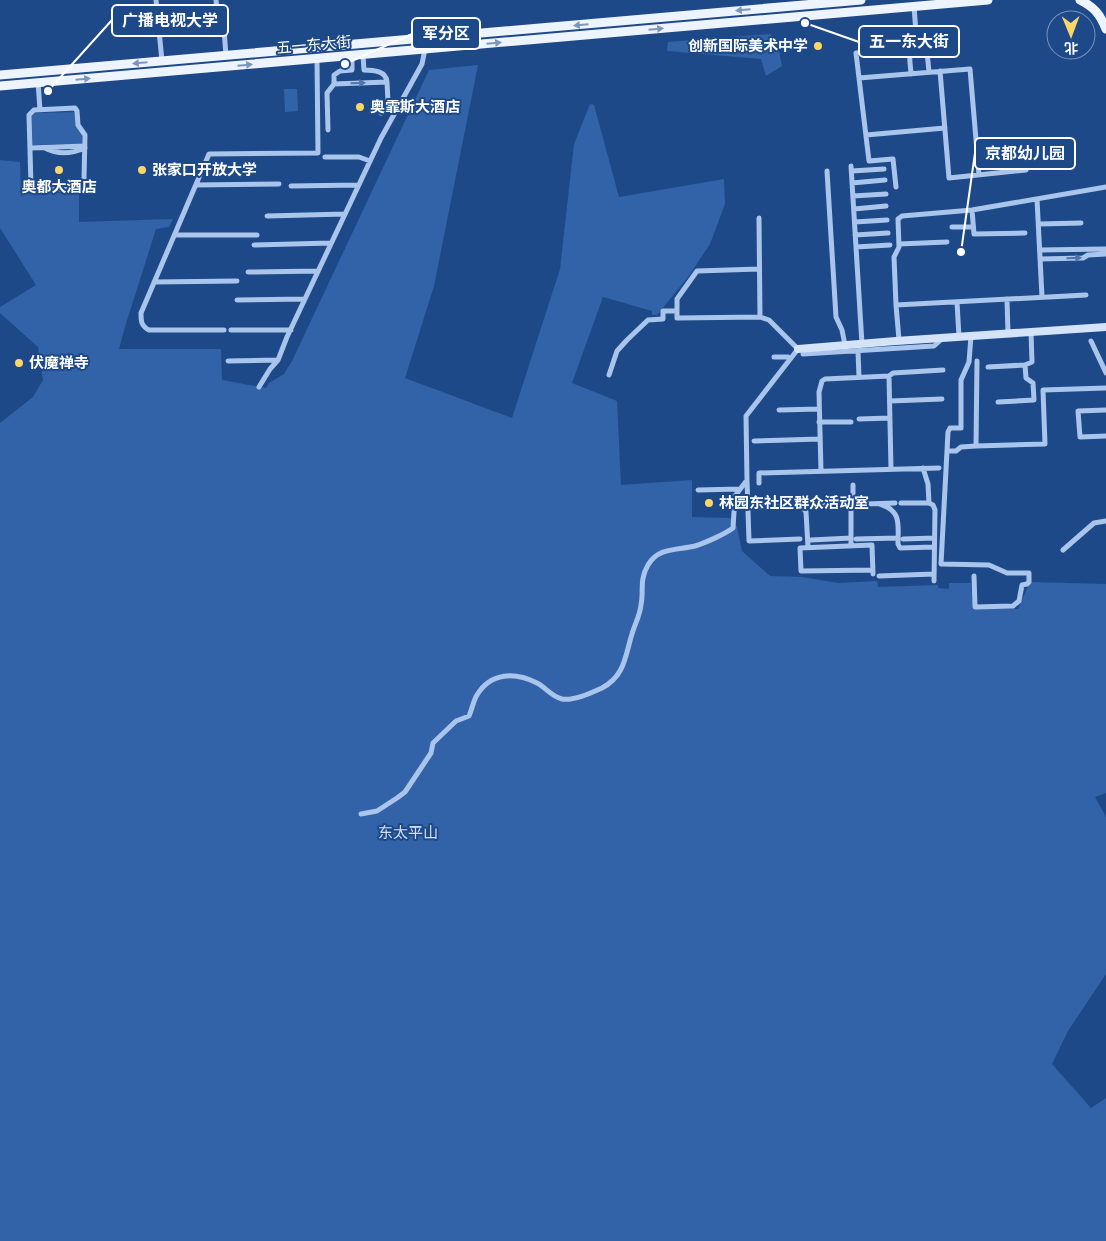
<svg xmlns="http://www.w3.org/2000/svg" width="1106" height="1241" viewBox="0 0 1106 1241" font-family="'Nunito Sans','Noto Sans SC',sans-serif">
<style>
.green{fill:#3262a7}
.lines{fill:none;stroke-linecap:round;stroke-linejoin:round}
.street{stroke:#a9c5eb;stroke-width:5}
.secondary{stroke:#d5e3f8;stroke-width:8}
.primary{stroke:#eef4fe;stroke-width:9}
.oneway{fill:#7c96be}
.oneway2{fill:#4f74ab}
.poi-dot{fill:#fad669;stroke:#1e4989;stroke-width:2}
.labels{text-anchor:middle;stroke-width:4;stroke-linejoin:round;paint-order:stroke}
.street-label{font-size:15px;fill:#fff;stroke:#1e4989}
.poi-label{font-size:15px;font-weight:bold;fill:#fff;stroke:#1e4989;text-anchor:start}
.park-label{font-size:15px;fill:#cee0f8;stroke:#1e4989}
.leader{fill:none;stroke:#fff;stroke-width:2}
.callout-dot{fill:#fff;stroke:#1e4989;stroke-width:2}
.callout{fill:#1e4989;stroke:#fff;stroke-width:2}
.callout-label{font-size:16px;text-anchor:middle;font-weight:bold;fill:#fff}
</style>
<rect width="100%" height="100%" fill="#1e4989"/>
<path class="green" d="M771 34V41H777L782 66 766 76 761 59 667 51 668 42Z
M478 65 434 286 405 378 512 418 560 269 574 144 590 104 594 105 619 197 724 179 725 204 710 244 688 277 657 315H652V311L603 297 572 383 617 401 621 485 692 480V517L730 518 737 527 742 551 770 576 802 577 838 583 877 581 878 587 938 585V588L949 589V583H971L973 609H1018L1030 582 1106 584V793L1095 797 1106 817V974L1068 1031 1052 1064 1091 1108 1106 1098V1241H0V423L33 397 43 380 38 347 0 313V307L36 285 0 228V160L20 162 21 194 79 192V222L173 219 169 227 156 229 124 330 119 349H221L222 380 266 388 269 383 284 374 292 361 429 70Z
M284 89H297L298 111 285 112Z
M76 112 82 134V144L32 145 31 117 35 113Z"/>
<g class="lines">
<path class="street" d="M156 0 162 61
M914 6 917 47
M157 14 217 10 216 0
M159 35 224 29 226 56
M352 56V70L340 71 334 75V84L387 82C386 71 374 70 364 70L363 55
M940 71 949 178 1026 170
M911 74C911 66 906 50 916 47 921 46 924 48 927 52L929 72
M859 78 856 53 896 49
M38 82 40 110
M75 108 77 111 78 125 85 135 84 179 71 189 35 190 31 186 29 115 34 110Z
M381 113 388 102 387 82
M328 130 327 93 334 84
M866 135 945 128
M30 148 85 146
M45 148C58 155 71 154 85 148
M325 157H359L370 161
M851 166 862 344
M827 171 836 317 842 330 845 345
M852 171 884 169
M852 183 885 180
M196 185 279 184
M291 186 358 185
M896 187 893 159 869 161 859 78 970 69 979 175
M853 196 886 194
M1037 199 1042 297
M854 209 886 206
M972 210 974 234 1025 233
M267 216 345 214
M855 222 887 220
M1039 224 1081 223
M952 227H972
M175 235H257
M855 235 888 233
M899 244 947 242
M254 245 331 243
M856 247 890 245
M1040 250 1106 249
M1040 259 1083 258 1088 255 1106 254
M759 269 697 271 677 299V318L760 317
M248 272 318 271
M154 282 237 281
M1086 295 896 305 894 257 899 247 898 219 902 216 972 210 1106 187
M1007 299 1008 334
M237 300 305 299
M957 302 959 337
M896 305 899 340
M224 330H149C141 326 141 321 141 313L209 154 318 153 317 59
M231 330H291
M971 336 969 362 961 380V428H950L948 432 941 564 989 565 1007 573H1029V582L1027 584 1022 585 1019 601 1013 606 975 607 974 576
M1091 341 1106 373
M858 351 859 377
M803 354 934 346 943 338
M774 357H788
M228 361 278 360
M977 361 976 446 1045 444 1043 390 1106 388
M1025 365 1032 362 1031 332
M988 367 1025 365 1026 378 1033 383 1034 400 998 402
M609 375 617 351 627 340 648 320 663 319V311H677
M889 376 891 469
M259 387 270 369 278 360 287 337 381 138 422 64 425 49
M890 401 942 399
M779 410 819 409
M1106 410 1078 411 1080 437 1106 436
M859 419 890 418
M819 422H851
M754 441 820 439
M947 451H956L961 447 976 446
M923 468 928 484 929 503 933 505 935 510 934 581
M821 471 819 392 822 381 825 379 889 376 893 373 943 370
M747 480 749 541 800 539
M759 483V473L939 468
M853 485V504
M698 490 740 489
M901 503H929
M851 504V545
M880 504C902 511 898 525 898 544L900 548 934 547
M808 506 895 503
M748 507 802 506 806 512 808 547
M856 539 898 538
M903 539 934 538
M811 540 851 538
M1063 550 1094 523 1106 521
M873 570 801 571 800 548 872 545 873 574
M879 576 934 574
M361 814 377 811 397 798 405 792 431 753 433 743 456 721 469 716C472 709 474 699 477 695 491 672 515 672 537 683 545 687 552 697 562 699 574 701 591 693 602 688 625 676 625 656 632 634 635 624 640 615 641 605 644 591 639 580 648 565 658 547 679 550 695 546 705 543 725 534 733 528L735 496 747 480 746 416 798 349 769 320 760 317 759 218"/>
<path class="secondary" d="M798 349 896 341 1106 327"/>
<path class="primary" d="M1080 0C1094 7 1100 14 1106 29
M0 75 861 0
M0 86 988 0"/>
</g>
<defs><path id="oneway-solid" d="M-6-.8H1V-3.2L6.5 0L1 3.2V.8H-6Z" transform="scale(1.25)"/></defs>
<g class="oneway">
<use href="#oneway-solid" transform="translate(743 10) rotate(175)"/>
<use href="#oneway-solid" transform="translate(581 25) rotate(175)"/>
<use href="#oneway-solid" transform="translate(656 29) rotate(-5)"/>
<use href="#oneway-solid" transform="translate(494 43) rotate(-5)"/>
<use href="#oneway-solid" transform="translate(140 63) rotate(175)"/>
<use href="#oneway-solid" transform="translate(245 65) rotate(-5)"/>
<use href="#oneway-solid" transform="translate(83 79) rotate(-5)"/>
</g>
<g class="oneway2">
<use href="#oneway-solid" transform="translate(358 83) rotate(-1)"/>
<use href="#oneway-solid" transform="translate(1074 258) rotate(-2)"/>
</g>
<g class="poi-dot">
<circle cx="818" cy="46" r="5"/>
<circle cx="360" cy="107" r="5"/>
<circle cx="59" cy="170" r="5"/>
<circle cx="142" cy="170" r="5"/>
<circle cx="19" cy="363" r="5"/>
<circle cx="709" cy="503" r="5"/>
</g>
<g class="labels">
<g class="street-label">
<text transform="translate(314 45) rotate(-5)" y="5">五一东大街</text>
</g>
<g class="poi-label">
<text x="808" y="51" text-anchor="end">创新国际美术中学</text>
<text x="370" y="112">奥霏斯大酒店</text>
<text x="152" y="175">张家口开放大学</text>
<text x="59" y="192" text-anchor="middle">奥都大酒店</text>
<text x="29" y="368">伏魔禅寺</text>
<text x="719" y="508">林园东社区群众活动室</text>
</g>
<g class="park-label">
<text x="408" y="838">东太平山</text>
</g>
</g>
<path class="leader" d="M48 91L112 20M345 64L412 34M805 23L859 42M961 252L975 153"/>
<g class="callout-dot">
<circle cx="48" cy="91" r="5"/>
<circle cx="345" cy="64" r="5"/>
<circle cx="805" cy="23" r="5"/>
<circle cx="961" cy="252" r="5"/>
</g>
<g class="callout">
<rect x="112" y="5" width="116" height="31" rx="5"/>
<rect x="412" y="18" width="68" height="31" rx="5"/>
<rect x="859" y="26" width="100" height="31" rx="5"/>
<rect x="975" y="138" width="100" height="31" rx="5"/>
</g>
<g class="callout-label">
<text x="170" y="26">广播电视大学</text>
<text x="446" y="39">军分区</text>
<text x="909" y="47">五一东大街</text>
<text x="1025" y="159">京都幼儿园</text>
</g>
<g transform="translate(1071 35) rotate(179)"><circle r="24" fill="#1e4989" stroke="#7892b8"/>
<path d="M0-4L9 19L0 12L-9 19Z" fill="#fad669"/>
<text y="-8" font-size="14" font-weight="bold" text-anchor="middle" fill="#ffffff">北</text>
</g>
</svg>
